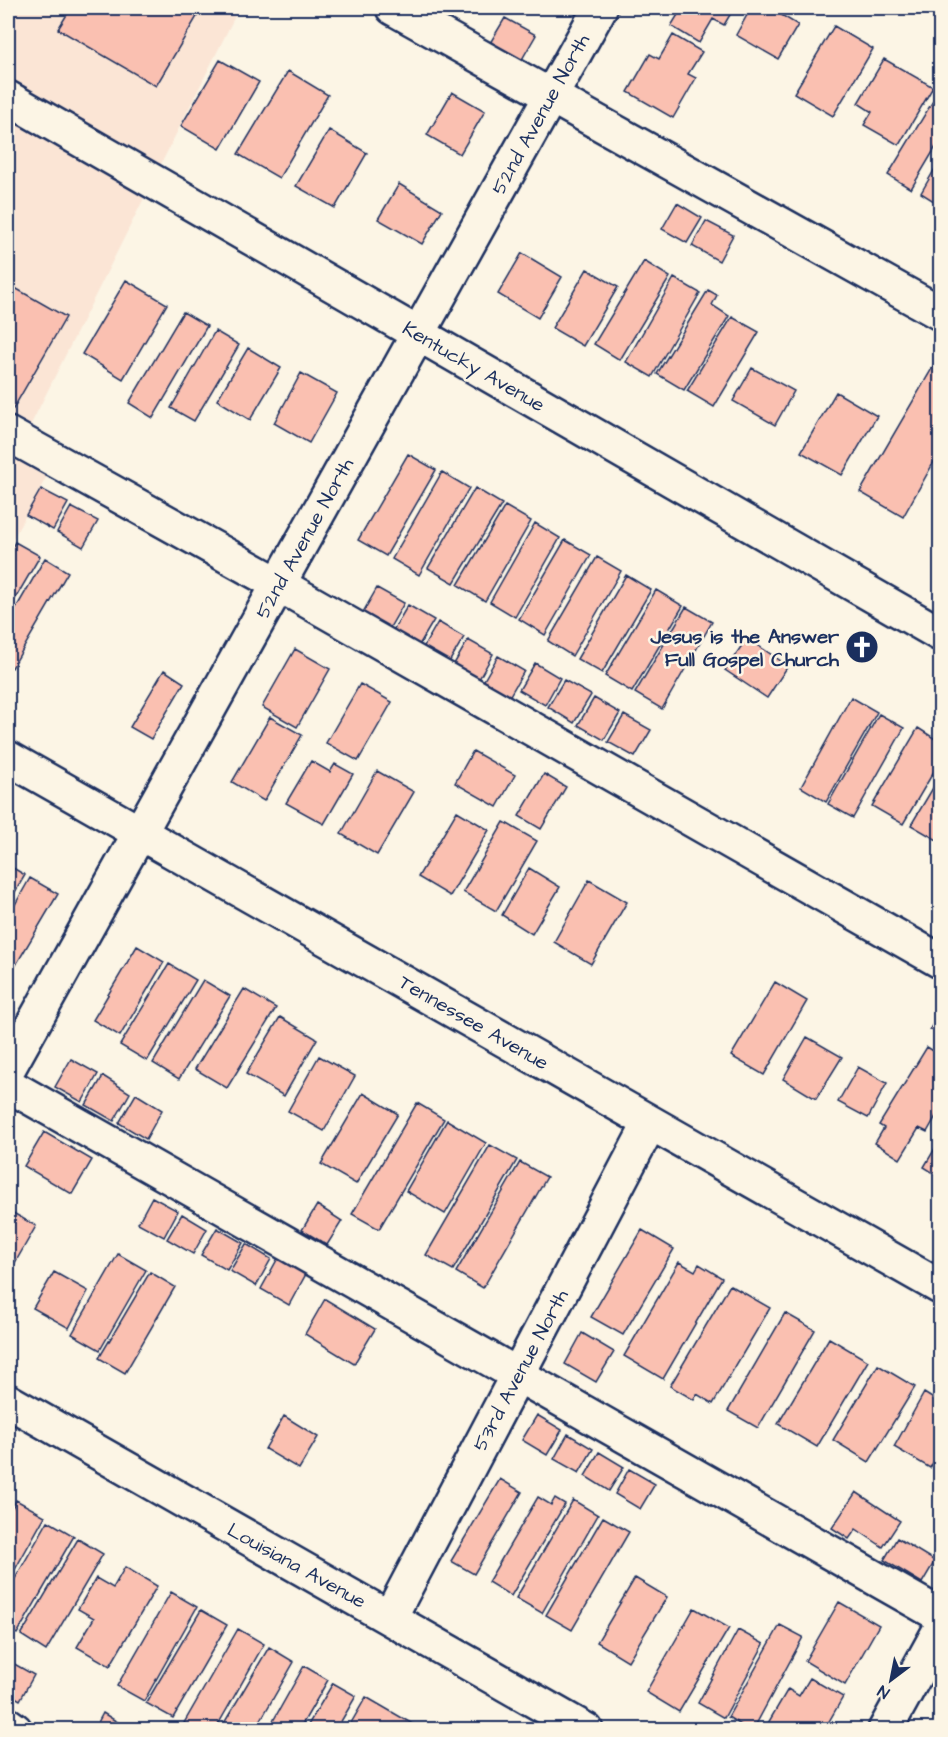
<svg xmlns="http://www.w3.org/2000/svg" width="948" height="1737" viewBox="0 0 948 1737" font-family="'Architects Daughter',sans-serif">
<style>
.built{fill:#fbe5d5}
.building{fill:#fac0b1;stroke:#1b2f5e;stroke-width:1.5}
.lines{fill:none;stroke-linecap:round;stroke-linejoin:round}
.minor-casing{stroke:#1b2f5e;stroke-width:38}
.minor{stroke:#fcf5e5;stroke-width:33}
.labels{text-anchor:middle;stroke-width:5;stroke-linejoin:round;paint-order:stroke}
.street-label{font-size:20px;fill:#1b2f5e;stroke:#fcf5e5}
.poi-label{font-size:20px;font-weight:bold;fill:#1b2f5e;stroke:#fcf5e5;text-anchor:end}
</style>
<rect width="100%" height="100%" fill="#fcf5e5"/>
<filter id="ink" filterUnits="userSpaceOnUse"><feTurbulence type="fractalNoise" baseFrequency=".0167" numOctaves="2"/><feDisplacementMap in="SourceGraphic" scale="12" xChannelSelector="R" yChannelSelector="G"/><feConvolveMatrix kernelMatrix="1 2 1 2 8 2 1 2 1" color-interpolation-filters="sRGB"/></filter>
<g filter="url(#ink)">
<path class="built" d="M8 8H239L22 442 55 461 8 548Z"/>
<path class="building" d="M71 8H202L156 86 58 29Z
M682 8H734L724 25 713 19 699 43 671 26Z
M751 8H781L778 13 798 25 778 59 736 35Z
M505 18 536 35 521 61 490 43Z
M834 26 873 49 833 116 794 93Z
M673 35 702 52 688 74 696 78 673 118 628 92 650 54 659 59Z
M884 59 933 87 899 145 864 125 872 112 858 103Z
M220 60 259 82 220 149 181 126Z
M288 71 328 95 279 178 238 154Z
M939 91 940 140 911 189 888 175Z
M452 92 485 111 460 154 427 135Z
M329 130 367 153 335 208 296 186Z
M940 160V205L921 193Z
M399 184 442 210 422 244 378 219Z
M677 203 702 218 687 243 662 229Z
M706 221 733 235 719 261 692 246Z
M522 253 562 277 538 318 498 294Z
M644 261 670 277 620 360 594 344Z
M587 269 618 287 583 346 552 328Z
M674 278 700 293 652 377 626 362Z
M126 280 167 304 123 379 82 354Z
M8 284 66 317 13 409 8 405Z
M708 290 717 295 712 305 729 316 684 390 657 374Z
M183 312 207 326 153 418 129 403Z
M732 317 759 332 714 407 687 391Z
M215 331 239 345 194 421 171 408Z
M248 348 281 368 250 420 217 400Z
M934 365 940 369V451L903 517 860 492Z
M752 368 794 391 775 425 733 401Z
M301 373 337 393 309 443 274 423Z
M836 392 877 416 842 475 801 452Z
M408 454 436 470 386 556 358 540Z
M442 472 469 488 419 575 392 559Z
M475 488 502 504 454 583 428 568Z
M41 489 68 503 53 530 26 515Z
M505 506 531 521 485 601 458 585Z
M71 507 98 521 83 547 57 532Z
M535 523 560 538 515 617 490 602Z
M565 540 591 555 545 635 519 619Z
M15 542 40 556 8 611V554Z
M597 557 621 571 572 656 548 641Z
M45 558 68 572 12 668 8 665V622Z
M626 575 651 590 602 673 577 659Z
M377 588 404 603 389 629 362 614Z
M656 590 683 606 632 692 605 676Z
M408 605 434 620 418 647 392 632Z
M686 607 712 622 662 709 635 693Z
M438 622 464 637 448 664 423 648Z
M747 638 788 666 767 698 725 670Z
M468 640 493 654 479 679 454 664Z
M295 649 330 669 297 727 262 707Z
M498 656 524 671 509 697 483 682Z
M535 663 560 678 545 705 519 690Z
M164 670 184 683 151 739 130 727Z
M564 680 591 695 574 723 548 707Z
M360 684 392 702 358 761 326 743Z
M851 697 877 712 826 802 801 787Z
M594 698 620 713 604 740 578 725Z
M879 714 904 728 853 818 828 804Z
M624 715 651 730 635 757 608 742Z
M270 717 302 735 264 801 232 782Z
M918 728 940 742V761L903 824 872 806Z
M473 751 515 775 497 807 455 783Z
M311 761 330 772 335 764 353 774 324 824 286 803Z
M377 771 414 792 377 855 341 834Z
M544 774 566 787 541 829 519 816Z
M940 776V835L937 840 911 825Z
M457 811 489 830 450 896 418 877Z
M504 822 537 841 496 911 463 892Z
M8 865 25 875 8 904Z
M529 868 560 887 532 934 502 915Z
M30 878 58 894 10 975 8 974V917Z
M589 880 627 902 591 964 554 942Z
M137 946 164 962 120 1036 93 1020Z
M169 964 196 980 147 1061 120 1045Z
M203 980 230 996 179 1079 153 1063Z
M775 982 807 1001 764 1075 731 1056Z
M244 989 276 1008 227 1088 195 1069Z
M940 1012V1035L930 1029Z
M280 1017 317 1039 284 1096 246 1074Z
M807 1037 842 1057 816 1099 783 1079Z
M927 1047 940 1055V1109L927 1132 919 1128 900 1159 875 1143 884 1128 879 1125Z
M319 1056 355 1076 324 1131 288 1111Z
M71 1059 98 1074 82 1102 55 1087Z
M858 1067 887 1083 868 1118 838 1102Z
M103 1076 130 1093 114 1121 86 1105Z
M363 1093 398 1114 356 1184 321 1164Z
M136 1094 162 1110 146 1139 119 1123Z
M417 1103 444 1119 379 1229 352 1214Z
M447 1120 486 1143 445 1214 406 1191Z
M44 1132 92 1160 72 1194 24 1166Z
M940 1140V1177L924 1167Z
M490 1145 517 1160 453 1270 426 1255Z
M520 1162 547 1177 483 1288 456 1272Z
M152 1197 178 1211 164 1237 138 1223Z
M317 1205 342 1221 327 1245 302 1230Z
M8 1210 36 1226 8 1275Z
M182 1214 207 1229 193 1254 167 1239Z
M217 1228 243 1243 227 1270 201 1255Z
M642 1230 674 1249 623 1335 591 1317Z
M246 1244 271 1259 256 1286 230 1271Z
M118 1254 146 1270 100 1350 72 1334Z
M278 1258 306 1274 289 1305 261 1289Z
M679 1262 695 1271 699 1264 722 1278 663 1379 624 1356Z
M54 1272 88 1291 69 1328 33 1308Z
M150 1272 175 1287 125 1373 99 1358Z
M730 1285 770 1308 713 1404 697 1394 694 1400 670 1386Z
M325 1299 375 1329 354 1364 305 1334Z
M785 1313 815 1330 758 1428 728 1411Z
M582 1333 614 1352 596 1382 565 1364Z
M829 1338 868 1361 817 1447 778 1424Z
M878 1365 915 1387 869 1462 833 1440Z
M924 1393 940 1403V1451L930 1468 894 1447Z
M537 1415 562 1430 547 1455 522 1440Z
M284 1416 318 1437 299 1469 265 1449Z
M568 1434 593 1449 579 1473 554 1459Z
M599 1452 624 1467 609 1491 585 1476Z
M629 1469 655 1484 640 1509 615 1494Z
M500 1479 522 1492 474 1574 451 1561Z
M856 1492 900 1521 883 1547 856 1529 849 1539 832 1528Z
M538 1497 551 1505 555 1498 565 1504 511 1596 488 1582Z
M16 1500 45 1516 8 1582V1516Z
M573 1500 598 1515 542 1613 516 1598Z
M603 1517 629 1532 572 1630 546 1615Z
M48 1521 74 1536 17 1634 8 1628V1591Z
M897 1538 935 1561 922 1583 884 1560Z
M78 1539 103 1554 46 1651 21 1635Z
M125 1567 157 1586 110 1666 77 1647 94 1618 78 1609 96 1578 113 1588Z
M635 1578 667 1597 628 1661 597 1642Z
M171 1592 197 1607 144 1701 117 1686Z
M839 1602 879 1625 845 1685 805 1661Z
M694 1608 729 1628 679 1712 646 1692Z
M201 1610 227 1625 173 1718 146 1703Z
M780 1625 803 1637 753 1730H749L728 1717Z
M238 1629 264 1644 215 1730H195L184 1723Z
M738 1630 764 1644 724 1718 698 1703Z
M269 1647 294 1662 255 1730H220Z
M9 1661 34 1675 20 1700 8 1693Z
M304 1666 328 1680 299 1730H268Z
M810 1678 843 1697 824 1730H764L788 1689 799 1696Z
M333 1683 356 1696 336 1730H305Z
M366 1697 423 1730H347Z
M103 1713 127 1728V1730H94Z"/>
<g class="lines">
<defs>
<path id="minor" d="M393 8 940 313
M8 98 940 634
M8 434 278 584 940 961
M8 758 940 1287
M8 1069 600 8
M8 1085 940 1615
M8 1401 586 1730
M390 1617 650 1123
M8 1725 15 1730
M885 1730 940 1630"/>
</defs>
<use href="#minor" class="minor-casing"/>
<use href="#minor" class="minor"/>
</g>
</g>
<defs>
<symbol id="church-disc" viewBox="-11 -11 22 22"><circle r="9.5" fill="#1b2f5e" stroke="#fcf5e5"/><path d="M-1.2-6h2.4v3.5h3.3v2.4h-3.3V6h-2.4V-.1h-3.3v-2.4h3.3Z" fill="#fff"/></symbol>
</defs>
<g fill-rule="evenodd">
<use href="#church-disc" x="843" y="628" width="38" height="38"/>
</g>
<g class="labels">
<g class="street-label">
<text transform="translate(540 114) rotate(-61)" y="7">52nd Avenue North</text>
<text transform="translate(474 366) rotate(30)" y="7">Kentucky Avenue</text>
<text transform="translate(304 538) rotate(-61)" y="7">52nd Avenue North</text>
<text transform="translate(474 1022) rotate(30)" y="7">Tennessee Avenue</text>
<text transform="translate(520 1370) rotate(-62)" y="7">53rd Avenue North</text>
<text transform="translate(297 1565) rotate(29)" y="7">Louisiana Avenue</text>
</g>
<g class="poi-label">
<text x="839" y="643">Jesus is the Answer<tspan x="839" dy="23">Full Gospel Church</tspan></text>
</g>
</g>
<rect width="948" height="1737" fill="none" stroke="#fcf5e5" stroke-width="30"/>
<rect x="15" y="15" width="918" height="1707" fill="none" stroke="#1b2f5e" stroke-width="2" filter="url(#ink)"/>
<g transform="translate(891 1680) rotate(212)" stroke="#fcf5e5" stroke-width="4.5" paint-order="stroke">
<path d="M0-4.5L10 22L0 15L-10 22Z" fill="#1b2f5e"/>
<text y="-9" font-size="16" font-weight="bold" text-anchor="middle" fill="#1b2f5e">N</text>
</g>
</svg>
